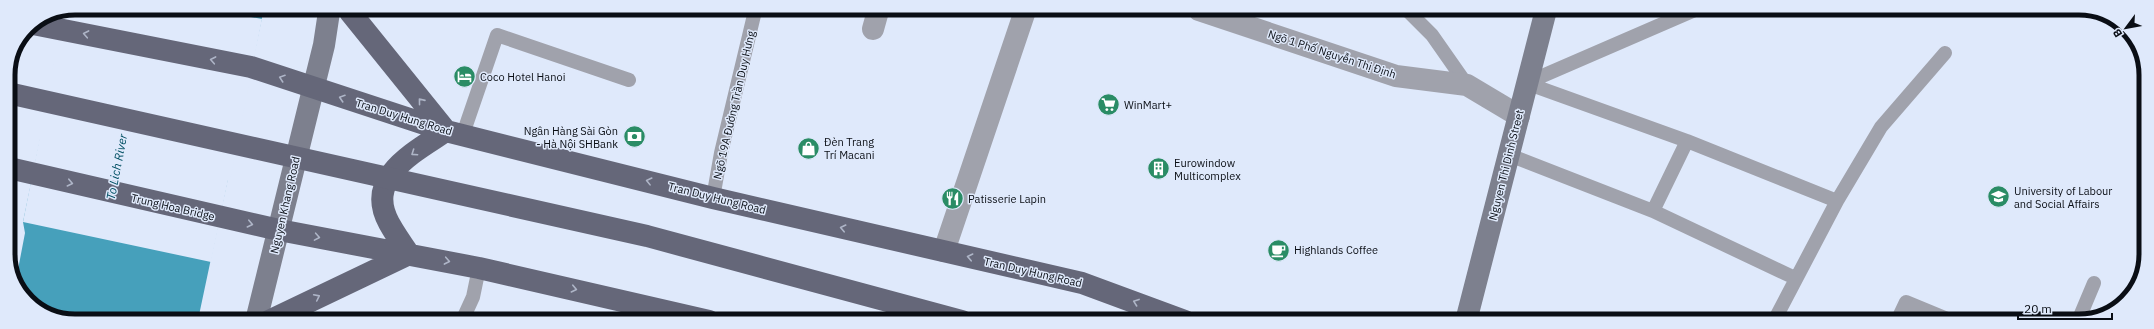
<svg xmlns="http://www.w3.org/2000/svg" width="2154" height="329" viewBox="0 0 2154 329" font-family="'IBM Plex Sans',sans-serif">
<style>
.water{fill:#46a0bb}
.pier{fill:#dfe9fb}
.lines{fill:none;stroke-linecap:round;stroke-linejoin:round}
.path{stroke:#878e9c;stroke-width:2.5;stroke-dasharray:1 3;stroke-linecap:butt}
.lane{stroke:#a0a2ac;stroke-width:14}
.street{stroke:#a0a2ac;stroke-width:22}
.secondary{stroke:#7d808e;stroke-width:22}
.primary{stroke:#656779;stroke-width:22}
.primary-bridge{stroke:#656779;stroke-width:22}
.oneway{stroke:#aeb5c7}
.labels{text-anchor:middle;stroke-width:3;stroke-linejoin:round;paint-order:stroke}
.street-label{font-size:11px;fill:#0a0e15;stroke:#dfe9fb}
.poi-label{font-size:11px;fill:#0a0e15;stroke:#dfe9fb;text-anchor:start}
.water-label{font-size:12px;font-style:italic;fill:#004f63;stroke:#dfe9fb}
.rim{fill:none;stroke:#0a0e15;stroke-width:5}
</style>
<rect width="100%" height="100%" fill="#dfe9fb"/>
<path class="water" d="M66 13H263L198 320H66L31 304 16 280 25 233 23 222Z"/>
<path class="pier" d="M65 13H230L262 19 230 180H228L211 262 23 222 40 136H38Z"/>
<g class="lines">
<path class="path" d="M10 244 14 207"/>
<path class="lane" d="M1407 10 1432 35 1467 85
M1526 83 1687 141 1837 201
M1526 83 1697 9
M463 134 497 35 629 80
M1509 155 1653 211 1795 278
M713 198 721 153 755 11
M1653 211 1687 141
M462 321 473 297 479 268
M1774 321 1837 201 1881 127 1945 53
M1897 321 1906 302 1952 321
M2078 321 2094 283"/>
<path class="street" d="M1199 10 1396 76 1467 85 1519 116
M873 29 878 11
M944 251 1025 11"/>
<path class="secondary" d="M256 321 324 45 329 12
M1466 321 1546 10"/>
<path class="primary" d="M350 12 446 131
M33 24 251 67 446 131 713 198 1082 283 1185 321
M9 168 279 230 479 268 709 321
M409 254C402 244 395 234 389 223 364 177 415 152 446 131
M269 321 409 254"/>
<path class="primary-bridge" d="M8 93 647 236 962 321"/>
</g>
<defs><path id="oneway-chevron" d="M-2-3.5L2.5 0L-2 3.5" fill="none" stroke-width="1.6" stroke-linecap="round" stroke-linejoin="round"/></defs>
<g class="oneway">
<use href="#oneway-chevron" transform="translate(86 34) rotate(-169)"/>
<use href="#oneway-chevron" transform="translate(213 60) rotate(-169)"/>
<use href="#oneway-chevron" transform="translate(282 78) rotate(-161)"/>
<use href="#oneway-chevron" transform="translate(342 98) rotate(-162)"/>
<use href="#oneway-chevron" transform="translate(421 101) rotate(-129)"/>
<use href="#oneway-chevron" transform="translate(414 153) rotate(146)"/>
<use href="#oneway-chevron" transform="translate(649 181) rotate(-166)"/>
<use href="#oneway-chevron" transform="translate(70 183) rotate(13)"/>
<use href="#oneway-chevron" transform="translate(250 224) rotate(13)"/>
<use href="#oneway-chevron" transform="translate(843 228) rotate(-167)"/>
<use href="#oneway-chevron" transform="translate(317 237) rotate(10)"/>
<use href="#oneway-chevron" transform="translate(970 257) rotate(-167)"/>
<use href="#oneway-chevron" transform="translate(447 261) rotate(11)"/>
<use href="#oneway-chevron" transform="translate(574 289) rotate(13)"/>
<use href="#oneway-chevron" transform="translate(317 297) rotate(-26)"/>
<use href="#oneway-chevron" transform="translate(1136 302) rotate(-160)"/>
</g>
<defs>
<symbol id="hotel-disc" viewBox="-11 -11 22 22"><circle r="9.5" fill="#2a8c65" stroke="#dfe9fb"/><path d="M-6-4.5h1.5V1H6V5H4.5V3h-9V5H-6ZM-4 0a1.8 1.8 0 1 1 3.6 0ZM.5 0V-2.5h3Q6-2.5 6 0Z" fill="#fff"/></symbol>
<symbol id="supermarket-disc" viewBox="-11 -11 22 22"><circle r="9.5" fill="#2a8c65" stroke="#dfe9fb"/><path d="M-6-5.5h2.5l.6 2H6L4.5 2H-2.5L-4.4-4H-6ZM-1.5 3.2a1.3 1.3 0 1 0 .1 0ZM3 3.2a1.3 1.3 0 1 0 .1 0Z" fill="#fff"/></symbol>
<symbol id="bank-disc" viewBox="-11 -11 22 22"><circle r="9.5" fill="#2a8c65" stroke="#dfe9fb"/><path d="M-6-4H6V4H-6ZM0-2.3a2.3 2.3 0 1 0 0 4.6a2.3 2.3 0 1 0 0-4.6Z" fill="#fff"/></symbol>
<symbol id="shop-disc" viewBox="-11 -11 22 22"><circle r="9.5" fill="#2a8c65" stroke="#dfe9fb"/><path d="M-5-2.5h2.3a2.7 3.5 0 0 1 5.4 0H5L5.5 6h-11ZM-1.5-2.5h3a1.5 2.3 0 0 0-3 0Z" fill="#fff"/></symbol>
<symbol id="building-disc" viewBox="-11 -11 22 22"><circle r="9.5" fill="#2a8c65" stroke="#dfe9fb"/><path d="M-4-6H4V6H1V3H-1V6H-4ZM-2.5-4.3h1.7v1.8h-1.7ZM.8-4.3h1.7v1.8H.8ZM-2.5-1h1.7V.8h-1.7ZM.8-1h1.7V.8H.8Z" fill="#fff"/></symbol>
<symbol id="university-disc" viewBox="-11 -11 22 22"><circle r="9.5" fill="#2a8c65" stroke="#dfe9fb"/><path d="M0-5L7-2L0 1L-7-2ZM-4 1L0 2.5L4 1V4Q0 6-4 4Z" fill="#fff"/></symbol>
<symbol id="restaurant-disc" viewBox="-11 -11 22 22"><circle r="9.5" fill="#2a8c65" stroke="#dfe9fb"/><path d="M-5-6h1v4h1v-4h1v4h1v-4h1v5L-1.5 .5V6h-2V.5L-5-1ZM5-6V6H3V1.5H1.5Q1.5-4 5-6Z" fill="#fff"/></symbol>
<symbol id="cafe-disc" viewBox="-11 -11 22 22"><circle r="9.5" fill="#2a8c65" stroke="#dfe9fb"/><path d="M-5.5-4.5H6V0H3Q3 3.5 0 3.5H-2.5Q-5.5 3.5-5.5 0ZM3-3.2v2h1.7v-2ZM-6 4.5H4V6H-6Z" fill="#fff"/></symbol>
</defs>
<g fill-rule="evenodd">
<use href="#hotel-disc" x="452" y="64" width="25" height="25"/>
<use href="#supermarket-disc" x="1096" y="92" width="25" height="25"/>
<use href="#bank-disc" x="622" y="124" width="25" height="25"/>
<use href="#shop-disc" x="796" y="136" width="25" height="25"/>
<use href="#building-disc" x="1146" y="156" width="25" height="25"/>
<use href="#university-disc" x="1986" y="184" width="25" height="25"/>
<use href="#restaurant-disc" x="940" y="186" width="25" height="25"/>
<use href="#cafe-disc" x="1266" y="238" width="25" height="25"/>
</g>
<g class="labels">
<g class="street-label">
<text transform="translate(1332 54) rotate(18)" y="4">Ngõ 1 Phố Nguyễn Thị Định</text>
<text transform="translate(734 105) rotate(-77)" y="4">Ngõ 19A Đường Trần Duy Hưng</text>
<text transform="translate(404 117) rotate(17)" y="4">Tran Duy Hung Road</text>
<text transform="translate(1506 165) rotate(-76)" y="4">Nguyen Thi Dinh Street</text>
<text transform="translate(717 198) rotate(14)" y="4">Tran Duy Hung Road</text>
<text transform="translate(285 205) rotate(-77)" y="4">Nguyen Khang Road</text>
<text transform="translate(173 207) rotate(13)" y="4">Trung Hoa Bridge</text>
<text transform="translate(1033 272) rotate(13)" y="4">Tran Duy Hung Road</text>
</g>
<g class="poi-label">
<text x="480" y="81">Coco Hotel Hanoi</text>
<text x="1124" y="109">WinMart+</text>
<text x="618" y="135" text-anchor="end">Ngân Hàng Sài Gòn<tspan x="618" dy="13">- Hà Nội SHBank</tspan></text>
<text x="824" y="146">Đèn Trang<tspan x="824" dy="13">Trí Macani</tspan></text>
<text x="1174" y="167">Eurowindow<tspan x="1174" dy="13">Multicomplex</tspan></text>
<text x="2014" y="195">University of Labour<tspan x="2014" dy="13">and Social Affairs</tspan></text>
<text x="968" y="203">Patisserie Lapin</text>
<text x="1294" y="254">Highlands Coffee</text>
</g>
<g class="water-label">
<text transform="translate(117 167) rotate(-79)" y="4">To Lich River</text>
</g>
</g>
<path d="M0 0H2154V329H0ZM75 15H2079A60 60 0 0 1 2139 75V254A60 60 0 0 1 2079 314H75A60 60 0 0 1 15 254V75A60 60 0 0 1 75 15Z" fill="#dfe9fb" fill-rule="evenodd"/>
<path class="rim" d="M75 15H2079A60 60 0 0 1 2139 75V254A60 60 0 0 1 2079 314H75A60 60 0 0 1 15 254V75A60 60 0 0 1 75 15Z"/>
<g transform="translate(2126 28) rotate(238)" stroke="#dfe9fb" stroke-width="3" paint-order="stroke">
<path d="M0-3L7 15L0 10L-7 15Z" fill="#0a0e15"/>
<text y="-6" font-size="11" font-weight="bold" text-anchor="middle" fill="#0a0e15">B</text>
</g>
<path d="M2018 313v6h94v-6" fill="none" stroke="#0a0e15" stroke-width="2"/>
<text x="2024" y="313" font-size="12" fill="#0a0e15" stroke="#dfe9fb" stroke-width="3" paint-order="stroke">20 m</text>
</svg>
